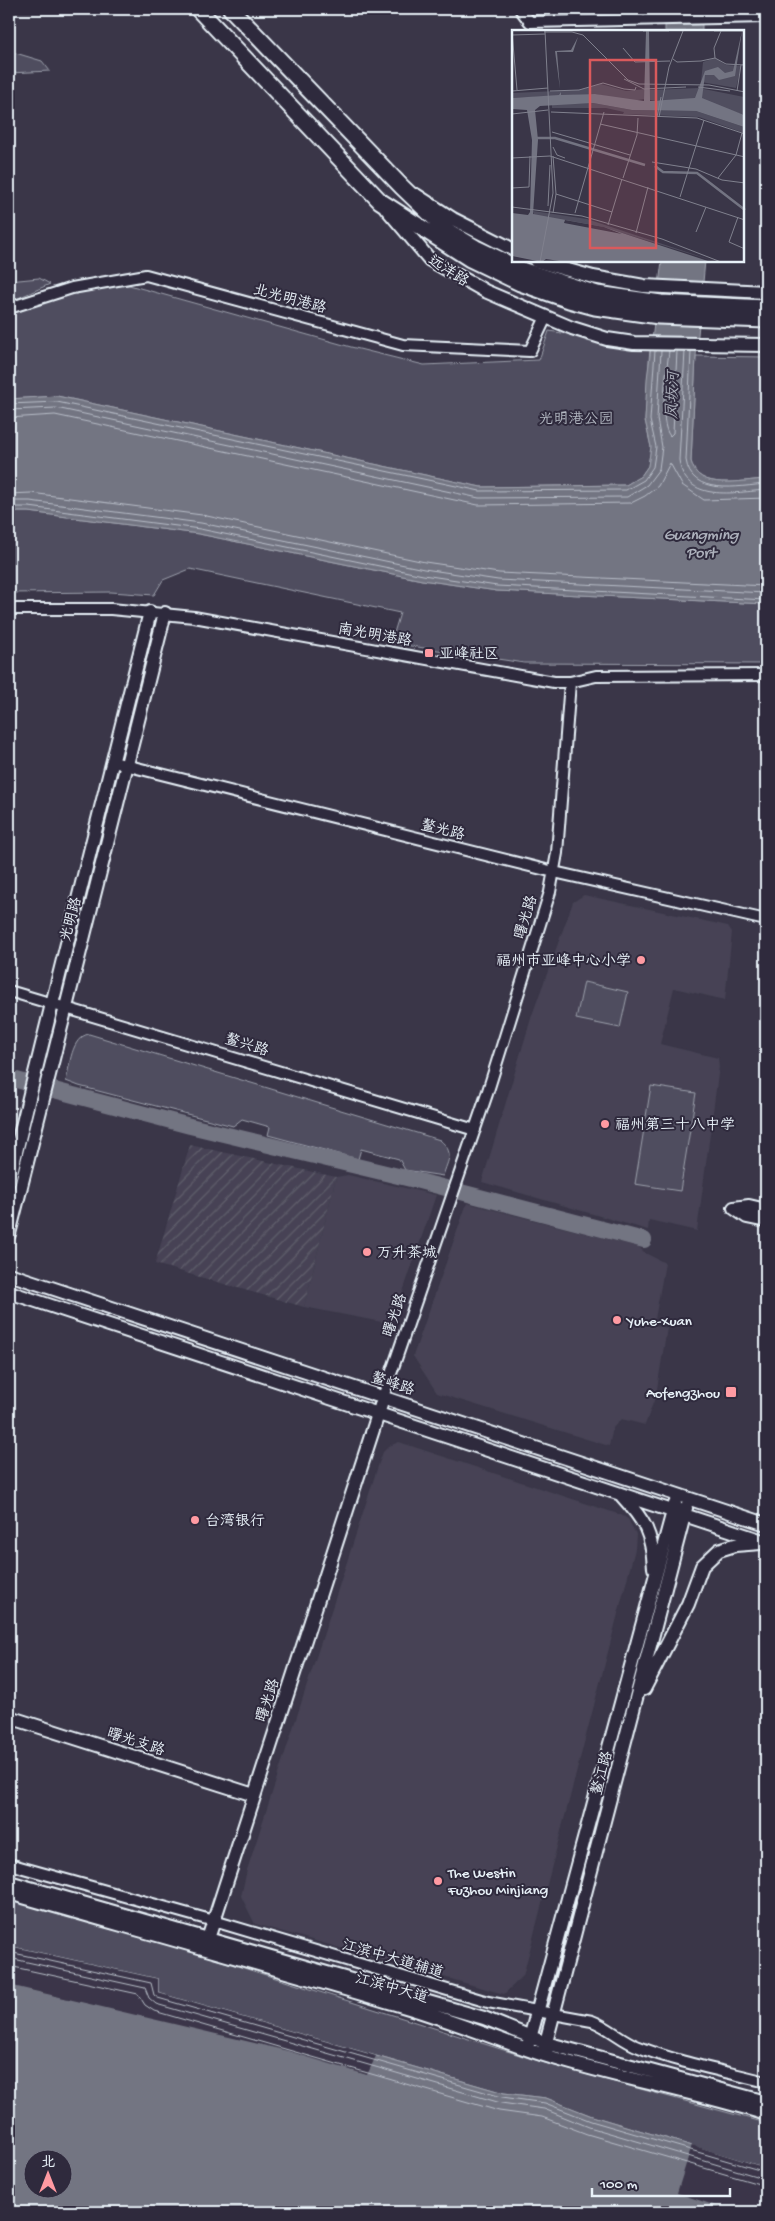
<svg xmlns="http://www.w3.org/2000/svg" width="775" height="2221" viewBox="0 0 775 2221" font-family="'Gochi Hand','LXGW WenKai TC',sans-serif">
<style>
.built{fill:#464354}
.industrial{fill:url(#industrial-furrows)}
.green{fill:#504e5f;stroke:#9ca0ac}
.water{fill:#737482;stroke:#a2a6b1;fill-rule:evenodd}
.pier{fill:#3a3648}
.lines{fill:none;stroke-linecap:round;stroke-linejoin:round}
.shore{stroke:#b9bfc9;stroke-width:1}
.river{stroke:#737482;stroke-width:16}
.minor-casing{stroke:#e8f1f8;stroke-width:14}
.major-casing{stroke:#e8f1f8;stroke-width:16}
.highway-casing{stroke:#e8f1f8;stroke-width:19}
.minor{stroke:#2f2a3d;stroke-width:10}
.major{stroke:#2f2a3d;stroke-width:12}
.highway{stroke:#2f2a3d;stroke-width:15}
.poi-dot{fill:#ff9aa2;stroke:#2f2a3d;stroke-width:2}
.labels{text-anchor:middle;stroke-width:4;stroke-linejoin:round;paint-order:stroke}
.street-label{font-size:15px;fill:#e8f1f8;stroke:#2f2a3d}
.park-label{font-size:15px;fill:#b3b8c2;stroke:#2f2a3d}
.poi-label{font-size:15px;fill:#e8f1f8;stroke:#2f2a3d;text-anchor:start}
.water-label{font-size:16px;font-style:italic;fill:#aeb2bd;stroke:#2f2a3d}
.inset-river{fill:none;stroke:#737482;stroke-width:2.5}
.inset-road{fill:none;stroke:#80818e;stroke-width:1}
.view{fill:#da5a5c;fill-opacity:0.15;stroke:#da5a5c;stroke-width:2.5}
.inset-edge{fill:none;stroke:#e8f1f8;stroke-width:2.5}
</style>
<defs>
<pattern id="industrial-furrows" width="10" height="10" patternUnits="userSpaceOnUse" patternTransform="scale(1.25)"><rect width="10" height="10" fill="#464354"/><path d="M-1 1l2-2M0 10L10 0M9 11l2-2" fill="none" stroke="#615f6d"/></pattern>
</defs>
<rect width="100%" height="100%" fill="#3a3648"/>
<filter id="ink" filterUnits="userSpaceOnUse"><feTurbulence type="fractalNoise" baseFrequency=".02" numOctaves="2"/><feDisplacementMap in="SourceGraphic" scale="10" xChannelSelector="R" yChannelSelector="G"/><feConvolveMatrix kernelMatrix="1 2 1 2 8 2 1 2 1" color-interpolation-filters="sRGB"/></filter>
<g filter="url(#ink)">
<path class="built" d="M584 895 728 926 732 932 725 1000 674 988 660 1044 718 1058 719 1067 697 1231 649 1220 648 1230 482 1182 532 1015 573 902Z
M348 1175 436 1195 392 1324 304 1307 336 1177Z
M467 1203 639 1247 645 1253 665 1263 654 1325 667 1328 656 1395 645 1425 621 1419 613 1428 609 1446 437 1393 413 1356Z
M399 1442 621 1515 628 1519 636 1534 635 1549 523 1976 504 1994 255 1924 241 1896 247 1870 379 1463 383 1452 389 1446Z"/>
<path class="industrial" d="M190 1145 336 1177 304 1307 155 1264Z"/>
<path class="green" d="M9 51 42 61 50 71 9 73Z
M39 278 50 284 9 302V281Z
M129 285 351 347 424 365 539 360 549 331 650 347 645 420 651 447 648 466 641 476 626 485 481 487 57 396 9 399V313L82 289Z
M696 356 766 357V479C742 480 697 492 691 461Z
M9 512H29L199 534 422 580 497 591 766 604V664L524 663 391 643 400 613 190 569 163 580 154 595 111 592 9 593Z
M584 982 628 992 620 1028 576 1019Z
M89 1034 440 1140C455 1153 448 1159 443 1176L405 1170 399 1159 361 1149 358 1159 268 1135 270 1127 242 1119 233 1126 79 1086 66 1081C70 1065 71 1037 89 1034Z
M651 1086 696 1093 680 1191 635 1184Z
M9 1898 193 1952 548 2064 766 2123V2168L592 2116 546 2098 504 2093 158 1993V1979L9 1946Z"/>
<path class="water" d="M665 9H702V31H665Z
M662 261H705L696 356 691 461C697 492 742 480 766 479V604L497 591 422 580 199 534 29 512H9V399L57 396 481 487 626 485 641 476 648 466 651 447 645 420 647 379Z
M9 1946 158 1979V1993L504 2093 546 2098 592 2116 766 2168V2212H9ZM32 2158H62V2188H32Z"/>
<path class="pier" d="M9 1946 158 1979V1993L376 2056 367 2075 288 2051 9 1985Z
M692 2145 766 2168V2212H735L677 2193Z"/>
<g class="lines">
<path class="shore" d="M669 351C667 369 658 423 670 436L673 433 677 351
M685 351 679 460C685 504 735 492 766 490
M691 351 686 460C691 497 739 486 766 484
M9 404 57 402 480 491 626 490 644 480 653 467 656 447 650 420 655 351
M9 410 56 408 479 498 627 497 647 485 659 469 662 447 657 419 661 351
M9 418 55 415 478 505 631 503 645 496 658 486 670 463 682 485 704 500 766 498
M9 494 31 493 202 515 425 562 499 573 766 586
M9 501H30L201 523 424 569 498 580 766 593
M9 507H29L200 529 423 575 497 586 766 600
M9 1952 151 1983 154 1995 158 1998 502 2097 545 2103 591 2121 766 2172
M9 1958 145 1988 149 1998 156 2004 501 2103 544 2109 589 2127 766 2179
M9 1966 138 1994 145 2005 154 2011 499 2111 542 2117 587 2134 766 2186"/>
<path class="river" d="M9 1078 190 1126 419 1181 644 1240"/>
<defs>
<path id="minor" d="M520 9 530 22 766 17
M9 308 72 288 146 275 403 345 530 351 546 317
M9 609H111L194 617 554 682H570L596 676 766 675
M113 762 554 872 766 920
M9 991 475 1130
M383 1397 487 1094 550 892 557 853 570 682
M9 1864 214 1921 488 2002 592 2021C609 2027 622 2041 639 2047 679 2063 724 2071 766 2082"/>
<path id="major" d="M416 195 453 219 514 250
M386 208 430 260 485 291 572 328 607 339 634 343 766 345
M536 261 593 277 644 286 766 292
M9 1181C54 991 103 801 150 612
M734 1208 747 1217 766 1221
M734 1208 749 1206 766 1210
M9 1234 165 613
M9 1274 766 1524
M9 1292 766 1542
M622 1496C645 1521 652 1533 654 1568
M644 1689 688 1604 702 1566 719 1550 735 1545 761 1543
M9 1717 254 1795
M9 1882 484 2018 546 2043 766 2102
M9 1893C142 1931 276 1968 409 2008 455 2022 499 2040 544 2055 617 2078 693 2091 766 2114
M206 1945 381 1405
M529 2042 675 1504
M544 2050 686 1508"/>
<path id="highway" d="M198 9 380 201 470 259 520 283 569 300 595 307 659 316 766 320
M231 9 402 187 449 232 476 248 524 271 597 294 661 303 766 308"/>
</defs>
<use href="#minor" class="minor-casing"/>
<use href="#major" class="major-casing"/>
<use href="#highway" class="highway-casing"/>
<use href="#minor" class="minor"/>
<use href="#major" class="major"/>
<use href="#highway" class="highway"/>
</g>
</g>
<g class="poi-dot">
<rect x="424" y="648" width="10" height="10" rx="2.5"/>
<circle cx="641" cy="960" r="5"/>
<circle cx="605" cy="1124" r="5"/>
<circle cx="367" cy="1252" r="5"/>
<circle cx="617" cy="1320" r="5"/>
<rect x="725" y="1386" width="12" height="12" rx="2.5"/>
<circle cx="195" cy="1520" r="5"/>
<circle cx="438" cy="1881" r="5"/>
</g>
<g class="labels">
<g class="street-label">
<text transform="translate(449 270) rotate(33)" y="5">远洋路</text>
<text transform="translate(290 298) rotate(15)" y="5">北光明港路</text>
<text transform="translate(375 634) rotate(10)" y="5">南光明港路</text>
<text transform="translate(443 829) rotate(14)" y="5">鳌光路</text>
<text transform="translate(525 917) rotate(-73)" y="5">曙光路</text>
<text transform="translate(70 919) rotate(-75)" y="5">光明路</text>
<text transform="translate(247 1044) rotate(17)" y="5">鳌兴路</text>
<text transform="translate(394 1315) rotate(-71)" y="5">曙光路</text>
<text transform="translate(393 1383) rotate(18)" y="5">鳌峰路</text>
<text transform="translate(267 1700) rotate(-72)" y="5">曙光路</text>
<text transform="translate(136 1741) rotate(18)" y="5">曙光支路</text>
<text transform="translate(601 1773) rotate(-75)" y="5">鳌江路</text>
<text transform="translate(393 1958) rotate(16)" y="5">江滨中大道辅道</text>
<text transform="translate(392 1987) rotate(16)" y="5">江滨中大道</text>
</g>
<g class="park-label">
<text x="576" y="423">光明港公园</text>
</g>
<g class="poi-label">
<text x="439" y="658">亚峰社区</text>
<text x="631" y="965" text-anchor="end">福州市亚峰中心小学</text>
<text x="615" y="1129">福州第三十八中学</text>
<text x="377" y="1257">万升茶城</text>
<text x="627" y="1325">Yuhe-Xuan</text>
<text x="720" y="1397" text-anchor="end">Aofengzhou</text>
<text x="205" y="1525">台湾银行</text>
<text x="448" y="1877">The Westin<tspan x="448" dy="17">Fuzhou Minjiang</tspan></text>
</g>
<g class="water-label">
<text transform="translate(671 395) rotate(-88)" y="6">凤坂河</text>
<text x="701" y="539">Guangming<tspan x="701" dy="18">Port</tspan></text>
</g>
</g>
<g transform="translate(512 30)">
<rect width="232" height="232" fill="#3a3648"/>
<path d="M203 28 214 35 229 36 224 58 189 52 191 32ZM89 54 114 61 133 59V69L119 71 83 64 0 68V63L67 60ZM187 58 232 67V85L191 71 137 70V60ZM81 73 120 80 184 81 232 97V103L187 87 111 84 112 82 94 78H40V74ZM21 181 75 189 205 232 91 197 22 186Z" fill="#504e5f"/>
<path d="M134 1H137L138 71 183 68 193 41 206 37 213 43 221 41 230 1 223 46 207 50 202 45H193L190 68 232 85V97L184 81 120 80 81 73 28 76 23 80 26 110 21 184 92 197 199 232H54L34 229 30 232 0 226V183L16 185 18 182 20 110 15 80 0 79V68L47 65 49 62V65L83 64 132 71ZM66 7 61 22H45L48 59 43 21 59 20Z" fill="#737482"/>
<path d="M53 190 92 197 110 204 52 193Z" fill="#3a3648"/>
<path class="inset-river" d="M23 108H43L133 135M143 136 151 142 185 143 233 180"/>
<path class="inset-road" d="M131 1H157M202 1H233M0 2 5 60M32 2H60L71 5 116 50 127 54 197 55 233 62M0 5 33 4M111 18 123 32 158 31M203 28 202 18 209 1M161 29 165 32 189 31 203 28 214 34 233 35M112 49 132 59 174 57M186 57 218 61M0 61 36 58M38 61 67 60 91 53 112 59 123 60 124 57M225 61 229 35M39 82 185 88 233 104M0 84 36 80M145 87 149 67M147 87 157 37 171 1M88 94 233 127M40 102 118 125M41 117 45 125 53 128M0 128 38 126 233 190M140 132 184 139 210 150 233 153M111 148 125 105 126 88M206 148 224 125 230 103M0 158 17 157 18 126M44 164 100 182M168 167 192 90M36 176 38 135M0 177 70 186 150 209 209 232M41 183 44 164 41 126M63 183 92 82M226 187 217 212 233 219M96 195 110 149M184 202 194 177M124 203 136 157M28 232 41 163 33 1"/>
<path class="view" d="M78 30H144V218H78Z"/>
<rect width="232" height="232" class="inset-edge"/>
</g>
<rect width="775" height="2221" fill="none" stroke="#2f2a3d" stroke-width="30"/>
<rect x="15" y="15" width="745" height="2191" fill="none" stroke="#e8f1f8" stroke-width="2" filter="url(#ink)"/>
<g transform="translate(48 2174)"><circle r="24" fill="#2f2a3d" stroke="#797a88"/>
<path d="M0-4L9 19L0 12L-9 19Z" fill="#ff9aa2"/>
<text y="-8" font-size="14" font-weight="bold" text-anchor="middle" fill="#e8f1f8">北</text>
</g>
<path d="M592 2188v8h138v-8" fill="none" stroke="#e8f1f8" stroke-width="2.5"/>
<text x="600" y="2188" font-size="15" fill="#e8f1f8" stroke="#2f2a3d" stroke-width="4" paint-order="stroke">100 m</text>
</svg>
